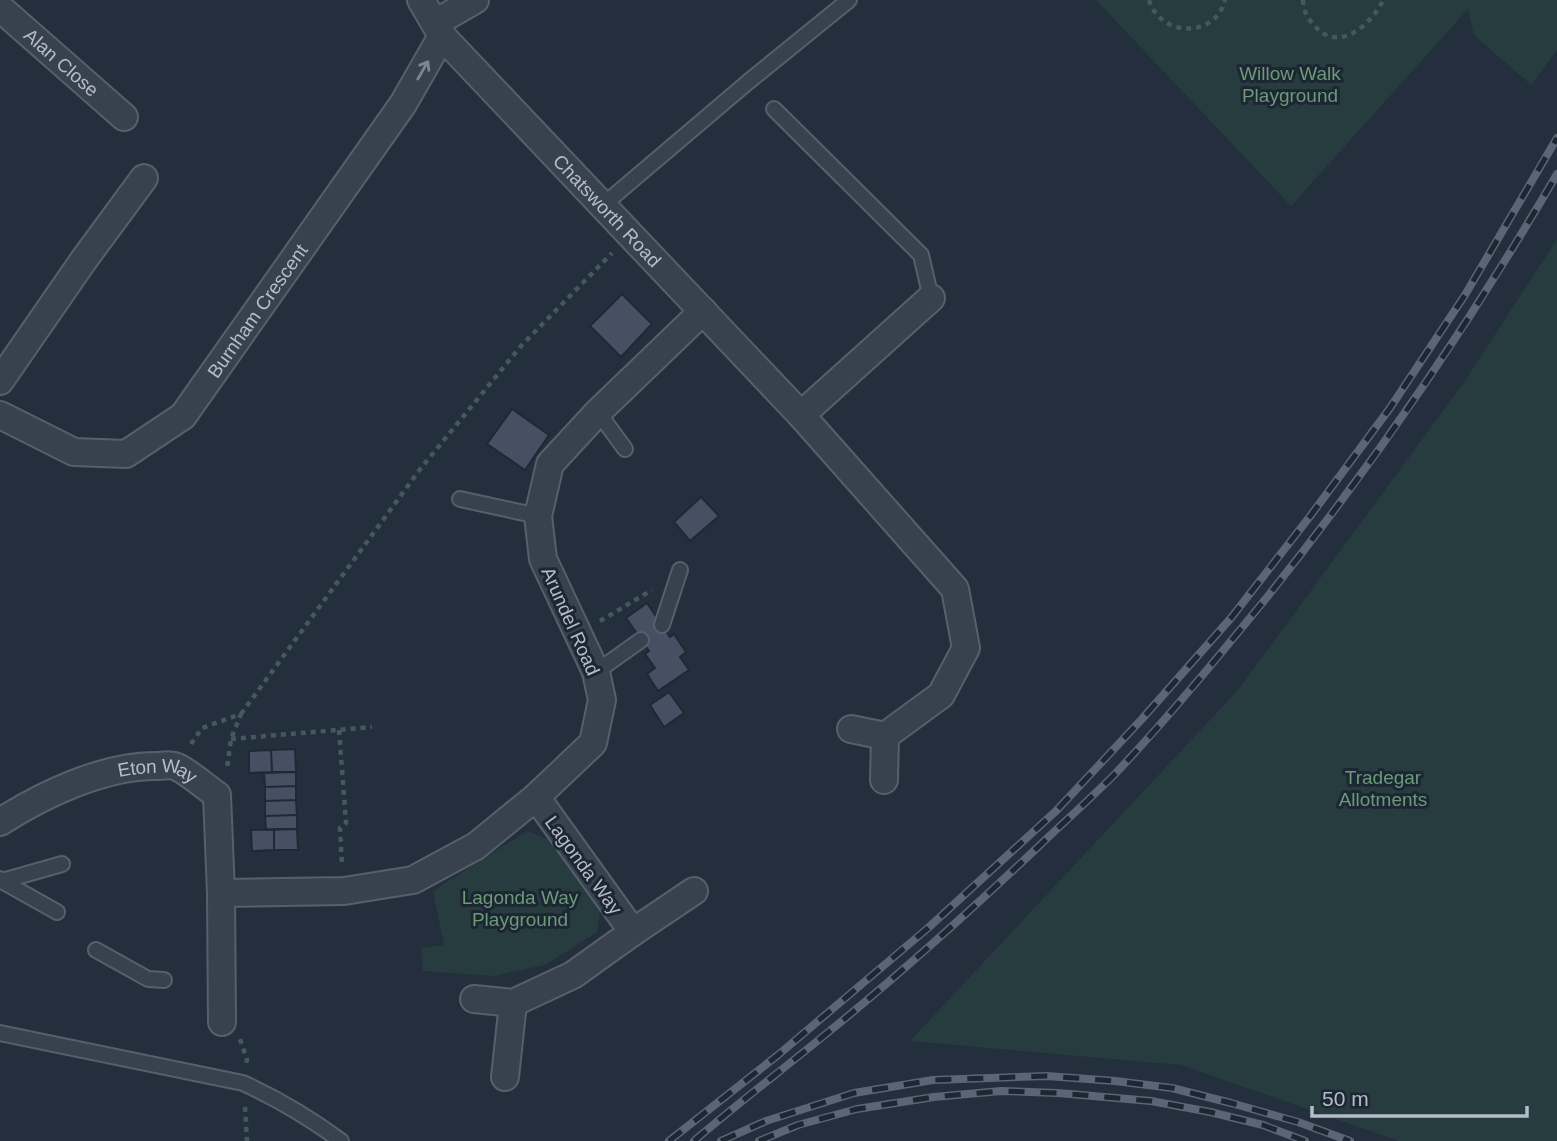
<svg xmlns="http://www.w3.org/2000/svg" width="1557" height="1141" viewBox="0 0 1557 1141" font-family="Helvetica,sans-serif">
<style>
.green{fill:#263c3f}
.building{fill:#455162;stroke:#1f2835;stroke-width:2}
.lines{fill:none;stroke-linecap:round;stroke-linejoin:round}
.lane-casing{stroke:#565f6c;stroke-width:18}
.street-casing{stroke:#565f6c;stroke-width:30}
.path{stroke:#44595c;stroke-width:4.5;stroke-dasharray:5 5;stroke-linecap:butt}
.lane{stroke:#38414e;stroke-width:14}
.street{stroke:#38414e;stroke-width:26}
.rail-casing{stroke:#5a6575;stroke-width:8}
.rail{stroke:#1d2633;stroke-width:5;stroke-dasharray:16;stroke-linecap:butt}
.oneway{stroke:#7c8592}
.labels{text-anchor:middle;stroke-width:6;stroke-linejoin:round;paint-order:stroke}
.street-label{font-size:19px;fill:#b4bcc9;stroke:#1d2633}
.park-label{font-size:19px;fill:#6b9a76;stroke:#1d2633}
</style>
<rect width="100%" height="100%" fill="#242f3e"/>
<path class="green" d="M1096 0H1557V50L1531 85 1474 35 1468 9 1291 206Z
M1557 239V1141H1399L1181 1065 910 1041 1238 690 1465 381Z
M527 831 549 840 600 912 597 932 545 965 493 976 423 971 421 948 444 945 433 891Z"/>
<path class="building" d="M622 294 652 324 621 357 590 326Z
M512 409 549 435 525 470 487 444Z
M701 497 719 516 690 541 674 522Z
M647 603 670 637 674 634 686 652 680 657 689 670 658 691 647 674 655 668 645 654 649 651 626 618Z
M669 692 684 713 664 727 650 705Z
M295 749 296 772H272L271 750Z
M271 750 272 772 249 773V751Z
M296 772V786L265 787 264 773Z
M296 786V800L265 801V787Z
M296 800 297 815 265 816V801Z
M297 815V829L266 830 265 816Z
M274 829H297L298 850H274Z
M274 829V850L252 851 251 830Z"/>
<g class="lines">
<defs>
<path id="lane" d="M774 109 921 255 931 298
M602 206 748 82 849 0
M598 412 625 449
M460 499 538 516
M662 625 680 570
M596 672 641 640
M0 879 2 881 62 864
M2 881 57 912
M96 950 148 979 164 980
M0 1033 243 1083C278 1099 310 1118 341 1141"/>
<g id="street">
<path id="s1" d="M421 0 442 36 801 415"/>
<path id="s2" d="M0 8 124 117"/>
<path d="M435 23 475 0"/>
<path d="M0 381 83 261 144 178"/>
<path id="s3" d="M0 415 74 452 126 454 183 416 403 104 442 36"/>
<path d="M851 729 885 736 941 695 966 648 955 589 801 415 931 298"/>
<path d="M884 780 885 736"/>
<path id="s4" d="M0 822C44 794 103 766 156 766 162 766 172 764 177 767 187 771 207 788 217 795L221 893 222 1022"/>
<path d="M221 893 344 891 413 880 476 846 536 797 593 743 602 700 596 672 543 559 538 516 550 464 598 412 703 311"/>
<path d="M633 932 694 891"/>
<path d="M474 999 513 1003 573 975 633 932 536 797"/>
<path d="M505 1077 513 1003"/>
</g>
</defs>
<use href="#lane" class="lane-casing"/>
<use href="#street" class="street-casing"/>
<path class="path" d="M1149 0C1160 37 1215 39 1225 0
M1303 0C1303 9 1307 18 1314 25 1337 54 1371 26 1383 0
M600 621 652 590
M241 714 421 468 521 346 612 253
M339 730 346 823 340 828 342 866
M231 739 372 727
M191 744 202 728 241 714 231 739 227 768
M240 1039 247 1060 246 1064
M245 1107 247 1141"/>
<use href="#lane" class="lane"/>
<use href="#street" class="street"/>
<defs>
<path id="rail" d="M669 1141 778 1055 928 928 1056 811 1142 719 1231 618 1311 515 1390 408 1465 295 1557 138
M694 1141C737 1104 782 1070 826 1034 899 975 969 912 1038 847 1063 823 1089 800 1114 775 1168 718 1218 657 1268 596 1375 462 1471 322 1557 174
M721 1141 766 1121 854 1093 933 1080 1047 1076 1115 1081 1172 1088 1231 1103 1298 1122 1350 1141
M759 1141 798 1125 857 1109 934 1097 1001 1091 1058 1093 1151 1101 1210 1112 1263 1125 1305 1141"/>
</defs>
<use href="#rail" class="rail-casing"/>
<use href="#rail" class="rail"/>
</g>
<defs><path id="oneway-shaft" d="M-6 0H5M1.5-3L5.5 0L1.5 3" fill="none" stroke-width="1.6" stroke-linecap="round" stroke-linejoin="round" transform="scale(1.75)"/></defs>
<use class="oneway" href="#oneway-shaft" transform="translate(423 70) rotate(-60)"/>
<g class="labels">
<g class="street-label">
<text dy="7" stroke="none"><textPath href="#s2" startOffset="82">Alan Close</textPath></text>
<text dy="7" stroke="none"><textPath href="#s1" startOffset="282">Chatsworth Road</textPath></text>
<text dy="7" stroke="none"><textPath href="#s3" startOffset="332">Burnham Crescent</textPath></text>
<text transform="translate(571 621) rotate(66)" y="7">Arundel Road</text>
<text dy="7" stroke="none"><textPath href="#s4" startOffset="170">Eton Way</textPath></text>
<text transform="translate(584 865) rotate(54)" y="7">Lagonda Way</text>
</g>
<g class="park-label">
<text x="1290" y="80">Willow Walk<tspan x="1290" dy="22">Playground</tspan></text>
<text x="1383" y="784">Tradegar<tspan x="1383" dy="22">Allotments</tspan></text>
<text x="520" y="904">Lagonda Way<tspan x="520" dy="22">Playground</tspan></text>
</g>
</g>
<path d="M1312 1106v10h215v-10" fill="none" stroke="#b4bcc9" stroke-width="3.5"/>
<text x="1322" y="1106" font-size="21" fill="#b4bcc9" stroke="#1d2633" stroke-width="5" paint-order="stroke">50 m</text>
</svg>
